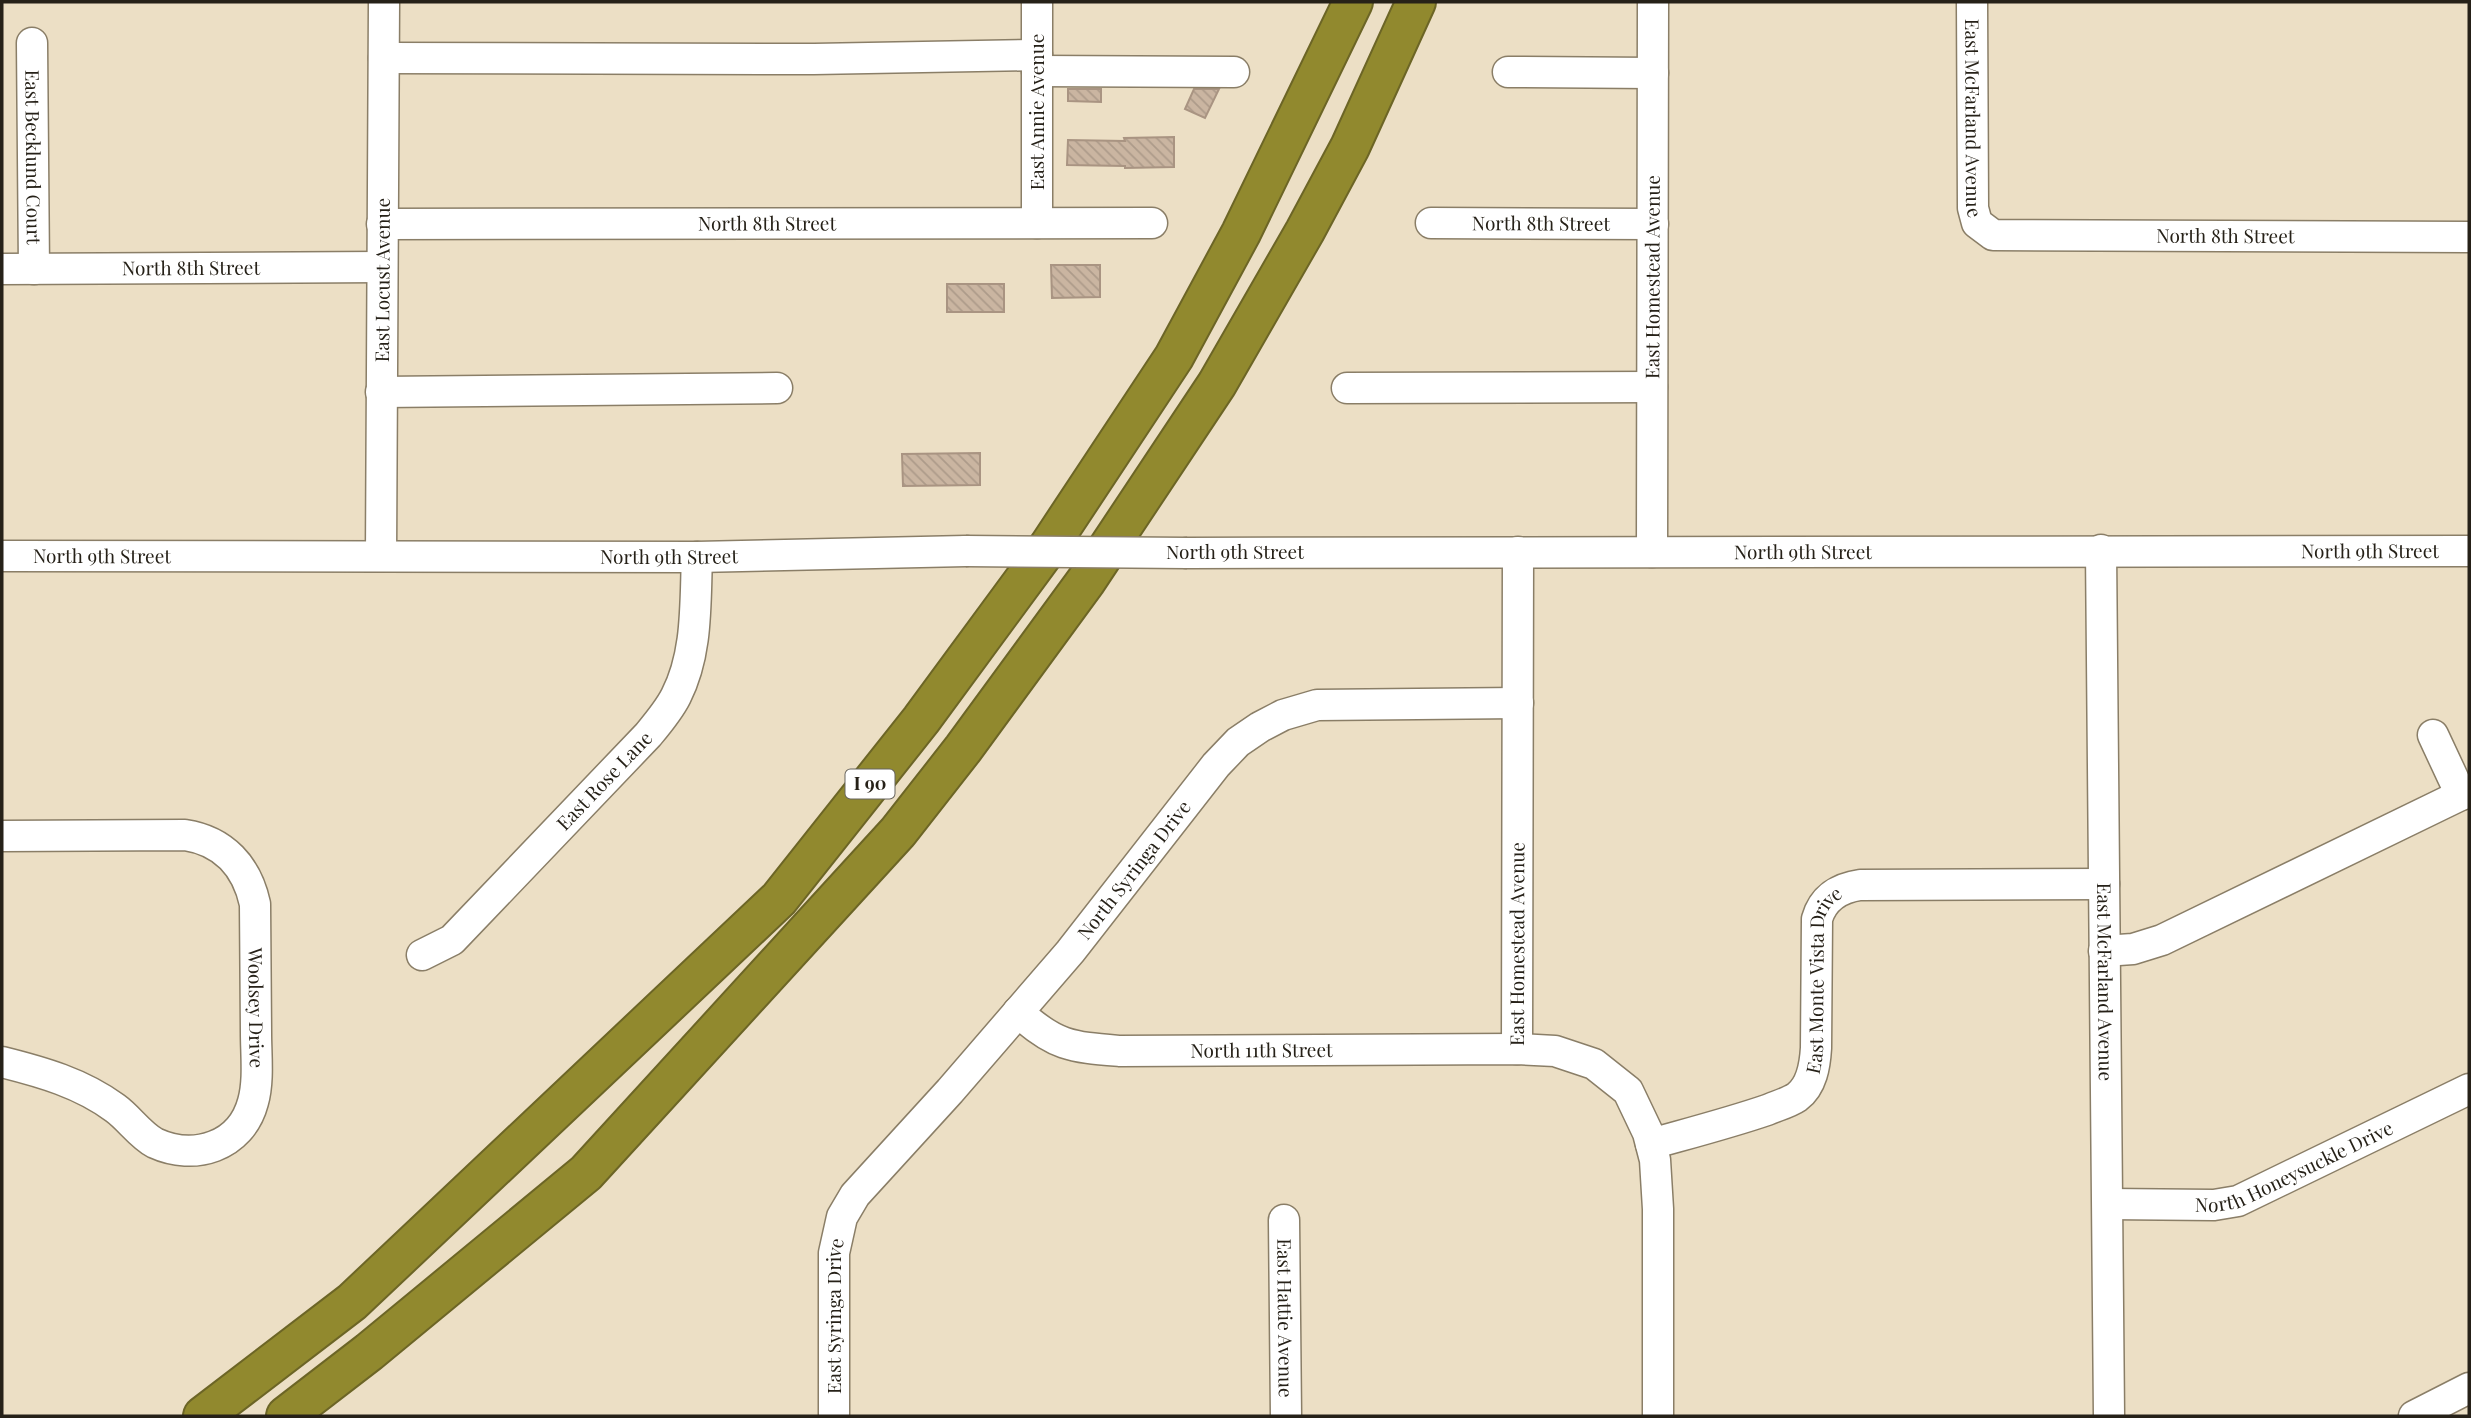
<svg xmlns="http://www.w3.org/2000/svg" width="2471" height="1418" viewBox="0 0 2471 1418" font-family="'Playfair Display',serif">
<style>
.building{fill:url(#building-back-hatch);stroke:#a99482;stroke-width:2}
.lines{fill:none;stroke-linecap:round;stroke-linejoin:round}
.minor-casing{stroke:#8a7e67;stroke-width:33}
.highway-casing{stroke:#6c6526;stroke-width:42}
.minor{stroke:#fff;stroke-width:30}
.highway{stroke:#91892e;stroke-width:38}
.minor-bridge-casing{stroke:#8a7e67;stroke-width:33;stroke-linecap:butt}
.minor-bridge{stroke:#fff;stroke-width:30}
.labels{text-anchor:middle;stroke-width:7;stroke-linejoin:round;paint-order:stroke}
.shield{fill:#fff;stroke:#67645d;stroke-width:2}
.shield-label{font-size:18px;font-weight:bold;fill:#262118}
.street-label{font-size:19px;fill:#262118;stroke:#fff}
</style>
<defs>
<pattern id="building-back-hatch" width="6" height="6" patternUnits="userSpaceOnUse" patternTransform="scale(1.75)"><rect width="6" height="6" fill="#cab5a1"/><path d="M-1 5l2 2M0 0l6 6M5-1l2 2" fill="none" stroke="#ad9b8a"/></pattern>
</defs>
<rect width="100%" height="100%" fill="#ecdfc5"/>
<path class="building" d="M1068 89H1101V102L1068 101Z
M1194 89H1219L1205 118 1185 109Z
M1174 137V167L1125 168V166L1067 165 1068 140 1125 141 1124 138Z
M1051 265H1100V297L1052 298Z
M947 284H1004V312H947Z
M980 453V485L903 486 902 454Z"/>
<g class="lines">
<defs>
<g id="minor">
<path id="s1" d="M1972 2 1973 208 1977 223 1993 235 2469 237"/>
<path id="s2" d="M32 43 34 269"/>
<path d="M384 58 814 59 1037 55"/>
<path d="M1037 71 1234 72"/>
<path d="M1508 72 1653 73"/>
<path d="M1037 223V2"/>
<path id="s3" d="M1431 223 1653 224"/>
<path id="s4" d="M382 224 1152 223"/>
<path id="s5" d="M2 269 382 267"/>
<path d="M1347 388 1652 387"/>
<path d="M381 392 777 388"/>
<path id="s6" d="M2101 550 2109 1416"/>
<path id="s7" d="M1652 552 1653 2"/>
<path id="s8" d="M1187 553 2469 551"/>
<path id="s9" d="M2 556 697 557 966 551"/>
<path id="s10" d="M381 556 384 2"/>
<path d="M2433 735 2461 795"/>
<path id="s11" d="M2 836 185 835C224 841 247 867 255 904 255 947 256 990 256 1033 256 1055 259 1081 253 1102 241 1147 194 1161 155 1143 140 1135 129 1118 115 1108 81 1083 42 1072 2 1062"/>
<path d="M2104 951 2133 949 2162 940 2469 791"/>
<path id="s12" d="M422 955 452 940 648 735C658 723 669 710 676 696 698 653 695 603 697 557"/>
<path id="s13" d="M1018 1012C1055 1046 1071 1047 1120 1051L1517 1049 1555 1051 1594 1064 1628 1091 1648 1133 1655 1160 1658 1209V1416"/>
<path id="s14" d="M1517 1049 1518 552"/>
<path id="s15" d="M1651 1144C1690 1133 1729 1123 1767 1110 1776 1106 1788 1103 1797 1097 1812 1086 1815 1065 1816 1048L1817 919C1823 898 1839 888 1860 885L2104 884"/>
<path id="s16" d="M2108 1204 2214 1205 2238 1201 2469 1089"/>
<path id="s17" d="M1284 1220 1286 1416"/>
<path id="s18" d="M834 1416V1253L842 1217 855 1195 950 1091 1070 952 1216 765 1238 742 1260 727 1283 715 1317 705 1518 703"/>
<path d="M2414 1416 2469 1388"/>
</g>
<path id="highway" d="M203 1416 352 1302 779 899 921 720 1049 546 1174 357 1241 233 1353 2
M286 1416 369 1352 586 1173 898 832 963 749 1086 581 1217 384 1305 231 1350 147 1416 2"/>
</defs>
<use href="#minor" class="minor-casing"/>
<use href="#highway" class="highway-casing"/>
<use href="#minor" class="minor"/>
<use href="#highway" class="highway"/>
<defs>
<path id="minor-bridge" d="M966 551 1187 553"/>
</defs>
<use href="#minor-bridge" class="minor-bridge-casing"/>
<use href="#minor-bridge" class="minor-bridge"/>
</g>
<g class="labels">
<rect class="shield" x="845.5" y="769.5" width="49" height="29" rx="5"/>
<g class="shield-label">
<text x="870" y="790">I 90</text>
</g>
<g class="street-label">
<text transform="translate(1037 112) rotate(-90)" y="7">East Annie Avenue</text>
<text dy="7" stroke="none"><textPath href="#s1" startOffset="116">East McFarland Avenue</textPath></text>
<text dy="7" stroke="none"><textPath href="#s2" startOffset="114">East Becklund Court</textPath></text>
<text dy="7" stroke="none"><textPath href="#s4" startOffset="385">North 8th Street</textPath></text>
<text dy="7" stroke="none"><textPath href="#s3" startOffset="110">North 8th Street</textPath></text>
<text dy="7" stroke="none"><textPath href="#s1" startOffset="474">North 8th Street</textPath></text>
<text dy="7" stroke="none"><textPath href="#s5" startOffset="189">North 8th Street</textPath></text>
<text dy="7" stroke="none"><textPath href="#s7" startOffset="275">East Homestead Avenue</textPath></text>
<text dy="7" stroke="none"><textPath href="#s10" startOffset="276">East Locust Avenue</textPath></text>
<text dy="7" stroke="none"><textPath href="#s8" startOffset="1183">North 9th Street</textPath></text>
<text dy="7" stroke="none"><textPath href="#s8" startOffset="616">North 9th Street</textPath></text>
<text x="1235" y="559">North 9th Street</text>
<text dy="7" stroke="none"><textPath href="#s9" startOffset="100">North 9th Street</textPath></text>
<text dy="7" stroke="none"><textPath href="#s9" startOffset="667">North 9th Street</textPath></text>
<text dy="7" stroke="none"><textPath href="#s12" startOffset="254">East Rose Lane</textPath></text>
<text dy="7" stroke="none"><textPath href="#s18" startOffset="654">North Syringa Drive</textPath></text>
<text dy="7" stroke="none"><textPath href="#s14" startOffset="105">East Homestead Avenue</textPath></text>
<text dy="7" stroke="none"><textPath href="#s6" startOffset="432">East McFarland Avenue</textPath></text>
<text dy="7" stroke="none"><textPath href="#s15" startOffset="278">East Monte Vista Drive</textPath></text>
<text dy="7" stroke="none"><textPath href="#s11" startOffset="392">Woolsey Drive</textPath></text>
<text dy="7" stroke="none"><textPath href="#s13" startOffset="254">North 11th Street</textPath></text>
<text dy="7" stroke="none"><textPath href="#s16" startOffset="194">North Honeysuckle Drive</textPath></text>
<text dy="7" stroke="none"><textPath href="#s18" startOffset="100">East Syringa Drive</textPath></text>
<text dy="7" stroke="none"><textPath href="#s17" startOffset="98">East Hattie Avenue</textPath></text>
</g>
</g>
<rect width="2471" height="1418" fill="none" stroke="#262118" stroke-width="7"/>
</svg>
